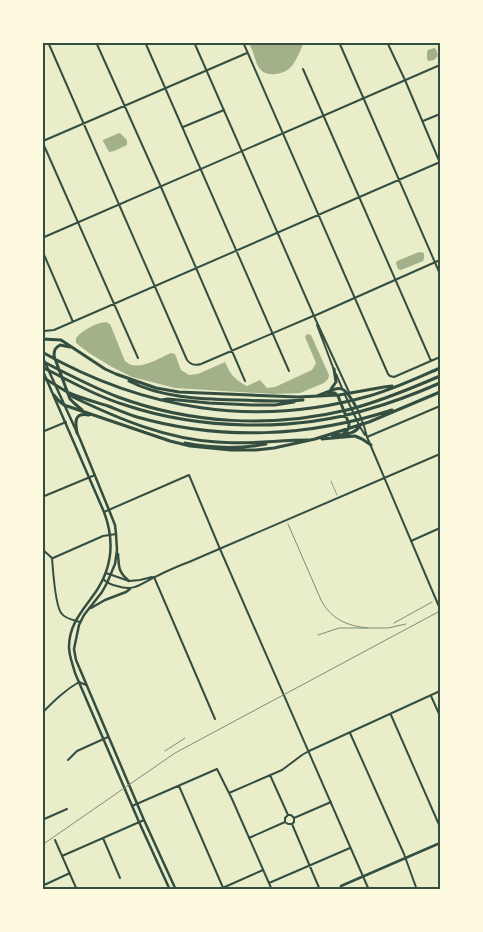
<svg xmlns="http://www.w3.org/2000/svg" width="483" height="932" viewBox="0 0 483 932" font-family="'PT Sans Narrow',sans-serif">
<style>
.water{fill:#a3b18a}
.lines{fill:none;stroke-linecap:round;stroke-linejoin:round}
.service{stroke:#344e41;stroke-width:0.5}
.minor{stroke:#344e41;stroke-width:2}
.tertiary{stroke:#344e41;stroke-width:2}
.secondary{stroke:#344e41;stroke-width:2.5}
.primary{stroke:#344e41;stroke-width:2.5}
.motorway{stroke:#344e41;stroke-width:3}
.rail{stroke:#7c8e77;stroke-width:1}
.neatline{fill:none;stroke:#344e41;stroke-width:2}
</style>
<rect width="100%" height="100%" fill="#e9edc9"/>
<path class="water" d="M248 43 303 42V43C303 47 294 64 291 67 285 74 269 77 262 71 254 64 255 51 248 43Z
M434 48 436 49 438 56 434 60 428 61 427 59V52L428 50Z
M119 133 121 134 127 140V145L114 151 109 152 103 141V140Z
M419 252 424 253V258L423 261 401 270 398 269 396 263 397 261Z
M106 322 110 324 125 361C137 373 159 358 171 353L175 354 181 370 189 375 198 374 225 362C231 375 234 379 247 386L260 380 267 388 275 387 312 370 316 363 305 337 307 334 311 335 329 375 328 379 324 383 300 393 274 394 175 388 132 377 112 367 89 353 76 343V338C83 330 95 323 106 322Z"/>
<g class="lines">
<path class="service" d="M331 481 337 495"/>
<path class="minor" d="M48 42 187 360C191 365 195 366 201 364L313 316
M96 42 161 187 245 381
M145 42 289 371
M243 42 388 374 390 376 394 377 440 357
M339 42 440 274
M387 42 405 80 440 163
M303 69 431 361
M423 121 440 114
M183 127 224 110
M42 141 138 358
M43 141 247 53
M42 250 73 322
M44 331 54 330 440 162
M42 432 66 422
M367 437 440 406
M42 497 95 475
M104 512 189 475 220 549
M411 541 440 528
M42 549 52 558C53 569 55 608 62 614 66 619 74 620 80 622
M53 558 103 536 116 534
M154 577 215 719
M431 696 440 716
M42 713C54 701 65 690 79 682L86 685
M391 715 440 827
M350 733 404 854 417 890
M68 760 77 751 108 737
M270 775 288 815
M179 786 224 890
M229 793 282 770 302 755 309 751 440 691
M132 806 217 769 232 799 272 890
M294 818 331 802
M42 820 67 809
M292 824 294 822V818L291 815H288L285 818V822L288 824H292L320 890
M103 838 120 878
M249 838 285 822
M55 840 77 890
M62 856 144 820
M269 883 350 848
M42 886 70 873
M218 890 263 870"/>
<path class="tertiary" d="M194 42 314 316 349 392
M42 238 440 65
M314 316 440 260
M317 325 334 370
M336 374 342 388
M345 395 360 427 365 435
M357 408 364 426 367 437 440 609
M220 549 369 890
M106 573 129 581 140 580 152 577
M103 579C107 583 111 585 117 586 135 592 141 583 157 576 167 571 178 566 189 562L440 454"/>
<path class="secondary" d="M42 356 80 439 109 510 115 525 116 534 117 550 115 564 107 583 102 592 84 615 79 625 74 649 76 660 144 820 176 890
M42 369 104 512C115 541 113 567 95 593 83 610 69 624 69 647 69 656 73 665 75 673L139 822 170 890
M118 554C119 567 118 572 129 581
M91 608 105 600 126 592 130 589"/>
<path class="primary" d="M42 45 48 42
M341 886 440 843
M334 890 335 889"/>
<path class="motorway" d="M42 339 61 340 105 369 116 374
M70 347 60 345C55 348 54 350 54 356L70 399 74 403 82 410
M42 352C144 410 256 428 369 396 394 389 417 378 440 368
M42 361C67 374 92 387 118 397 191 424 272 428 347 410 379 402 410 389 440 376
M42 367C70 381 96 396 125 405 200 430 294 432 369 409 394 402 417 393 440 383
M116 374 156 388 179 392 298 397 339 395 384 387 392 386
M42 377C51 382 60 388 69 393 81 398 95 402 108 406 118 410 127 414 137 417 221 441 309 437 392 410
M129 381C161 398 202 399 238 400 260 401 281 402 303 400
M331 389 336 382 334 369
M70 393 73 397C119 419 166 439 217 442 248 445 278 440 309 440
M328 393H335L338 396 349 424C349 429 348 431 343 434
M54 395 58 400 64 405 170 441 190 446 231 450H256L274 448 315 439 369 422 440 392
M317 396C340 387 342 382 355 405
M161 400 168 399 209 403 252 405H275L294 402
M77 433C75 422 74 412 89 415
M332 435C343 434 355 436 361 424
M322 439 355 436 362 439 371 445
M185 443C211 448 240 449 266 444"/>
<path class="rail" d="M288 524 321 600C331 619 347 626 368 628
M394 623 432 602
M318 635 339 628H388L406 624
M165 751 185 738
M42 845 175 753 440 611"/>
</g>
<rect width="483" height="932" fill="none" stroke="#fefae0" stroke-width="88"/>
<rect x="44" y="44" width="395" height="844" class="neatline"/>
</svg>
